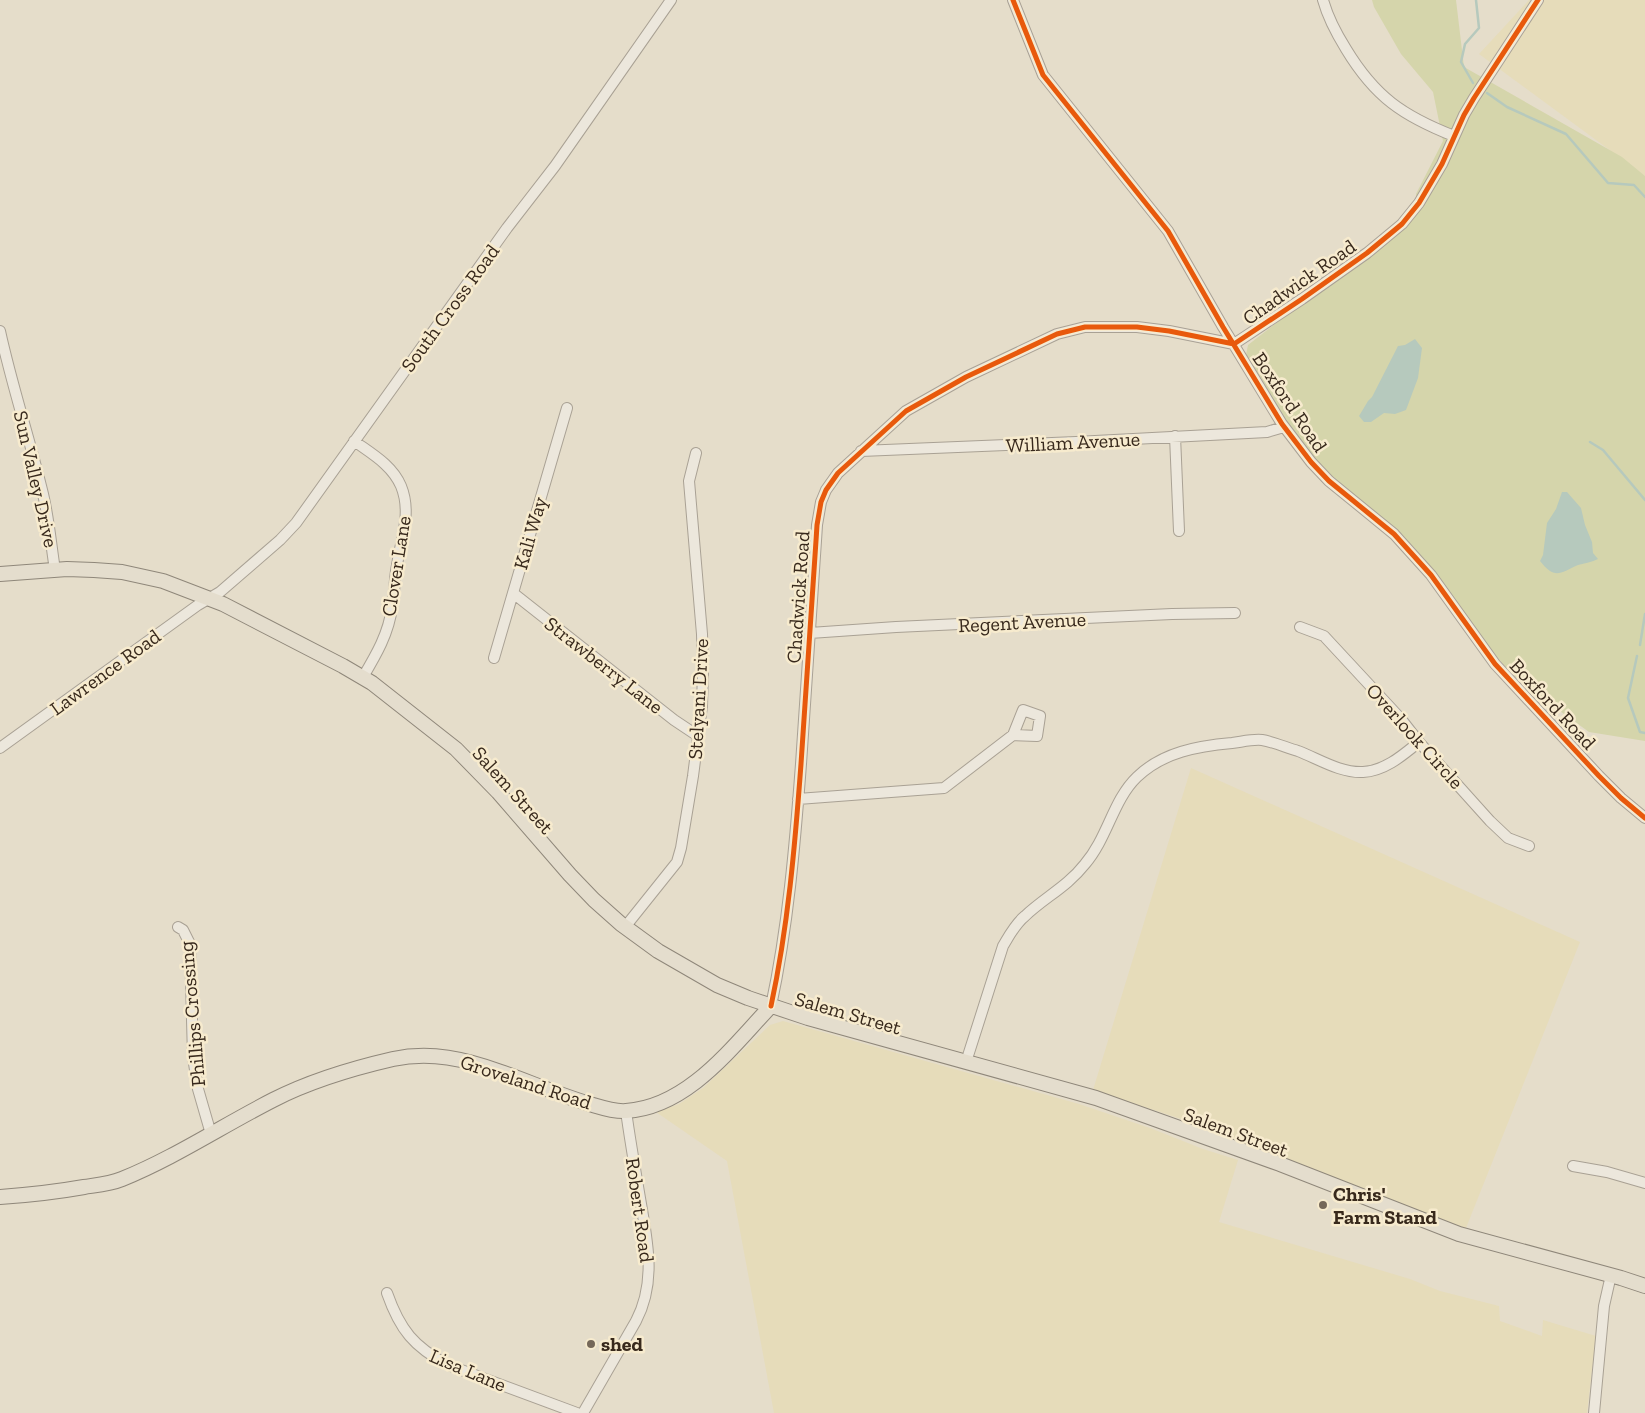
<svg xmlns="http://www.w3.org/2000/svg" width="1645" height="1413" viewBox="0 0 1645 1413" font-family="'Zilla Slab',serif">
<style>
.farmland{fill:#e6dcba}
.green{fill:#d5d5ab}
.water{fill:#b6c9bd}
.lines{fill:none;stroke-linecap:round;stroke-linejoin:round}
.stream{stroke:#b6c9bd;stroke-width:2.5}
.minor-casing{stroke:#a9a194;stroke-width:12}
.major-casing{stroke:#8f877a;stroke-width:16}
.minor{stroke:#ece7dc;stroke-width:10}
.major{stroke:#e4ddcd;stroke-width:14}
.cycleway-casing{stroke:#f7ebce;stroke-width:8}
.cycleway{stroke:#e8590c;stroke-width:5}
.poi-dot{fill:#756859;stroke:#f7ebce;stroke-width:2}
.labels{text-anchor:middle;stroke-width:5;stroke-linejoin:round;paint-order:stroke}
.street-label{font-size:20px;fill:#38291c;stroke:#f7ebce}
.poi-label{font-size:20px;font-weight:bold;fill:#38291c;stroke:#f7ebce;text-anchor:start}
</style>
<rect width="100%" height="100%" fill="#e5ddca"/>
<path class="farmland" d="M1529 0H1645V176L1479 54Z
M1191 768 1580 942 1466 1228 1435 1219 1279 1156 1184 1120 1093 1090Z
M783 1021 1079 1104 1150 1128 1203 1149 1238 1160 1219 1222 1410 1279 1440 1291 1499 1306 1500 1321 1542 1336 1543 1320 1596 1336 1587 1413H774L727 1161 656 1112 679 1104 703 1088 770 1025Z"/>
<path class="green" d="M1372 0H1456L1464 67 1622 157 1645 176V741L1589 732 1528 688 1507 669 1470 624 1436 577 1328 475 1304 448 1284 421 1263 381 1246 355 1248 345 1417 213 1416 194 1443 141 1433 92 1401 54 1374 7Z"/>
<path class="water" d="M1415 339 1422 348 1418 378 1406 410 1395 414 1384 413 1371 422H1364L1359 416 1368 401 1372 397 1398 346 1405 345Z
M1562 492H1567L1581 508 1585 525 1592 542 1593 553 1598 559C1592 562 1585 563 1578 565 1560 573 1555 580 1540 561L1543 555 1547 523 1556 509Z"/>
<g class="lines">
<path class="stream" d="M1473 83 1461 62 1465 44 1479 28 1476 0
M1487 93 1507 107 1566 134 1608 183 1634 185 1645 197
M1590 442 1603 450 1645 500
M1640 645 1645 614
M1637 656 1628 698 1640 732 1645 733"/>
<defs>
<path id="minor" d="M1013 0 1043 75 1168 231 1223 327 1282 424 1311 462 1329 481 1394 534 1431 575 1495 664 1599 776 1621 798 1645 818
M1323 0C1328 18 1336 33 1346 49 1375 97 1403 116 1454 136
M0 331C12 386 30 440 43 494 49 519 51 545 55 570
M1175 436 1179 531
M354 441C372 454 392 465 401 486 412 513 401 538 397 565 394 579 395 593 392 607 389 633 376 655 363 677
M861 451 1076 442 1267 432 1284 427
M513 593 674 720 698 736
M1300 627 1324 636 1401 719 1419 742 1490 821 1508 838 1529 846
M810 633 896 627 1172 614 1235 613
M494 658 567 408
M0 748 198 605 220 592 280 540 296 523 507 228 555 166 671 0
M798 799 944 788 1013 735 1037 736 1040 716 1023 710 1013 735
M178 927 183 930 190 944 193 1057 198 1089 211 1134
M625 927 677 862 681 848 693 776 702 706 703 671 702 634 689 481 696 453
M771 1006C788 927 795 845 801 764 806 685 812 605 817 525L821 502 826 490 838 473 906 411 966 377 1057 334 1085 327H1137L1169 331 1234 344 1302 299 1367 253 1402 224 1419 203 1442 164 1464 115 1474 98 1538 0
M966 1062 1003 946C1009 936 1015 924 1025 916 1045 897 1067 887 1085 864 1108 837 1113 800 1137 777 1163 752 1198 746 1232 743 1241 742 1252 739 1262 740 1274 742 1287 748 1298 751 1319 759 1340 773 1363 772 1385 771 1403 755 1419 742
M1573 1166 1607 1172 1645 1183
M387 1293C400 1330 414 1347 448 1365L577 1413
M583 1413 636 1321C657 1281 647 1240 640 1198 635 1169 630 1140 626 1111
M1594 1413 1604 1306 1611 1275"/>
<path id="major" d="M0 574 67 569 94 570 122 572 163 581 223 604 343 666 372 683 456 749 498 792 570 875 594 900 621 924 658 951 717 985 748 998 808 1018 1096 1098 1280 1164 1459 1234 1621 1278 1645 1286
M0 1197C28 1195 56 1192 84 1187 97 1185 110 1184 122 1179 174 1158 222 1126 273 1100 308 1082 354 1068 393 1059 431 1051 465 1059 501 1072 532 1083 562 1096 593 1105 603 1108 616 1112 626 1111 688 1107 732 1047 771 1006"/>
</defs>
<use href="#minor" class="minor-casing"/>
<use href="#major" class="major-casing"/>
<use href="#minor" class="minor"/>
<use href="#major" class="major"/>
<defs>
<path id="cycleway" d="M1013 0 1043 75 1168 231 1223 327 1282 424 1311 462 1329 481 1394 534 1431 575 1495 664 1599 776 1621 798 1645 818
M771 1006C788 927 795 845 801 764 806 685 812 605 817 525L821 502 826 490 838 473 906 411 966 377 1057 334 1085 327H1137L1169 331 1234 344 1302 299 1367 253 1402 224 1419 203 1442 164 1464 115 1474 98 1538 0"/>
</defs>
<use href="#cycleway" class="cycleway-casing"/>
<use href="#cycleway" class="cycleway"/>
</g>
<g class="poi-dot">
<circle cx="1323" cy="1205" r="5"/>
<circle cx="591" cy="1344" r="5"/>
</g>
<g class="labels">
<g class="street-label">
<text transform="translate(1299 282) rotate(-35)" y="7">Chadwick Road</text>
<text transform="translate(450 308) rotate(-54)" y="7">South Cross Road</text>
<text transform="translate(1290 402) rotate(56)" y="7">Boxford Road</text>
<text transform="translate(1073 442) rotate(-3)" y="7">William Avenue</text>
<text transform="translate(36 479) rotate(77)" y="7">Sun Valley Drive</text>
<text transform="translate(530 533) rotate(-74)" y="7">Kali Way</text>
<text transform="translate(396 566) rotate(-81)" y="7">Clover Lane</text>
<text transform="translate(798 597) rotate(-86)" y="7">Chadwick Road</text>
<text transform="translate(1022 622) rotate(-3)" y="7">Regent Avenue</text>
<text transform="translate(604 665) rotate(38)" y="7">Strawberry Lane</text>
<text transform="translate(105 672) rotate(-36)" y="7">Lawrence Road</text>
<text transform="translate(698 699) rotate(-87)" y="7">Stelyani Drive</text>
<text transform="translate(1553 704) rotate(47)" y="7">Boxford Road</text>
<text transform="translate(1415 736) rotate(48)" y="7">Overlook Circle</text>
<text transform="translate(513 790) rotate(48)" y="7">Salem Street</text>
<text transform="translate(848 1013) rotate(16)" y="7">Salem Street</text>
<text transform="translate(192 1014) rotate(-95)" y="7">Phillips Crossing</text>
<text transform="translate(526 1082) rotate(18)" y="7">Groveland Road</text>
<text transform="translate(1236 1132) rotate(20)" y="7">Salem Street</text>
<text transform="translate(640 1210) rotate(82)" y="7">Robert Road</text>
<text transform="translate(468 1370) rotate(23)" y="7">Lisa Lane</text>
</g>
<g class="poi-label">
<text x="1333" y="1201">Chris'<tspan x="1333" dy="23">Farm Stand</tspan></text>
<text x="601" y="1351">shed</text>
</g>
</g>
</svg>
